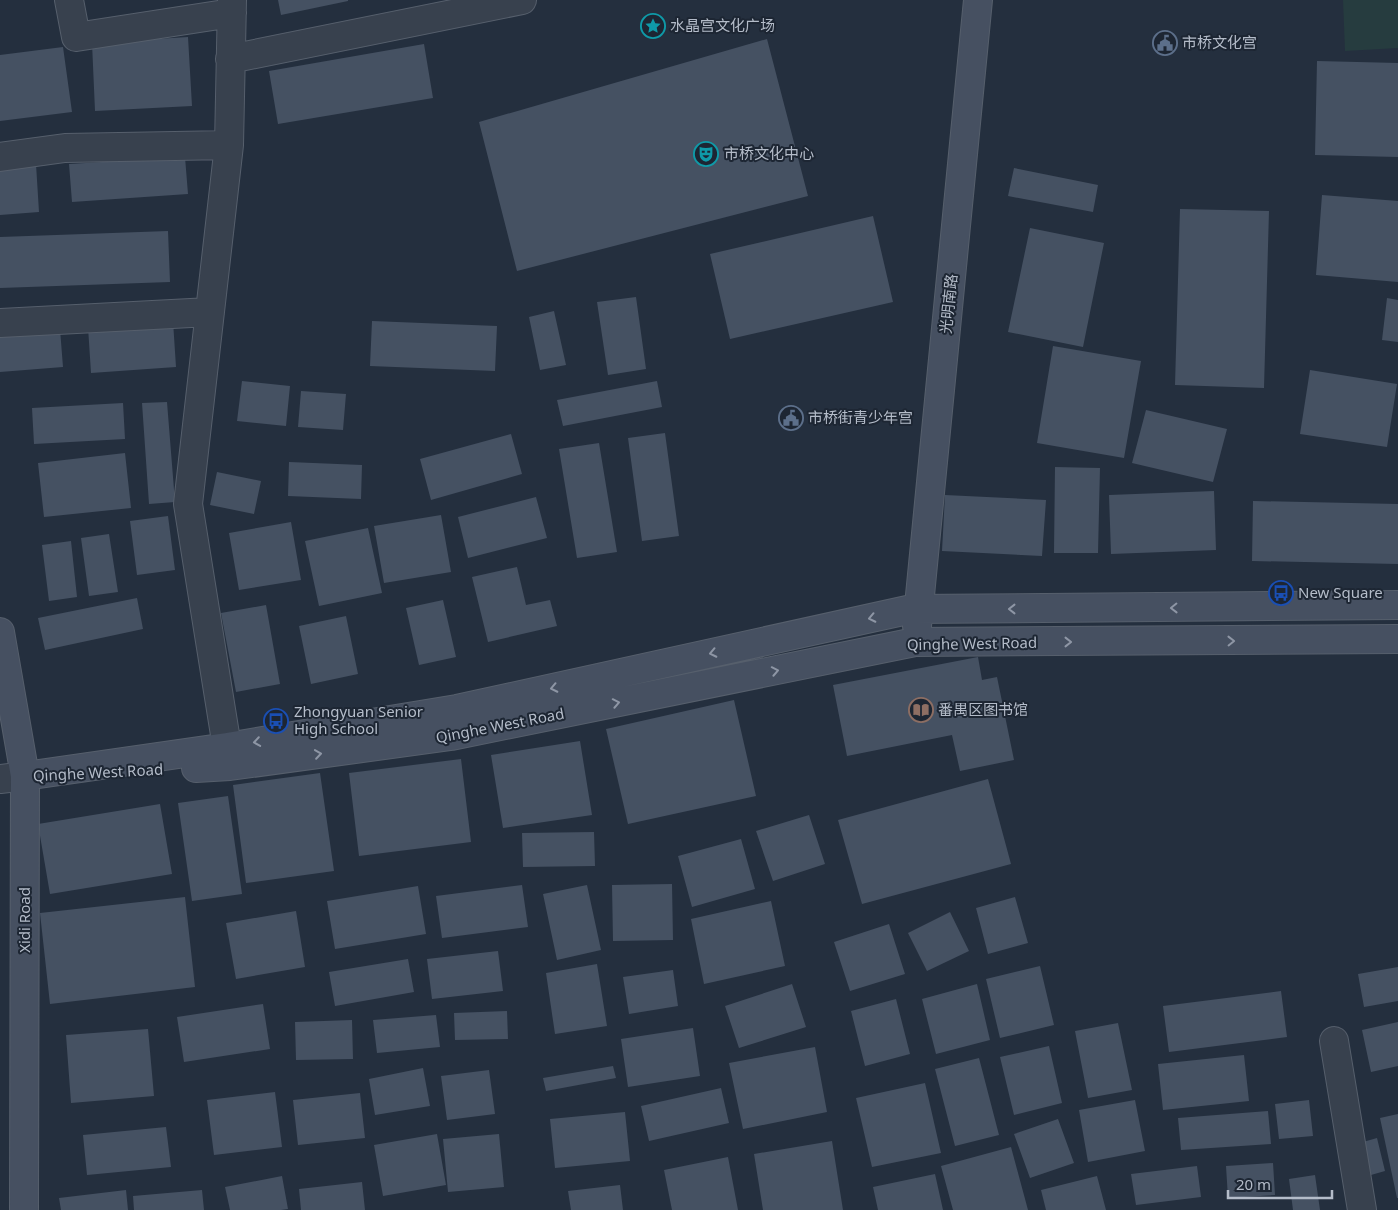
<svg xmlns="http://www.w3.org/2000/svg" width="1398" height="1210" viewBox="0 0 1398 1210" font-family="'Noto Sans','Noto Sans SC',sans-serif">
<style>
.green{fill:#263c3f}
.building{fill:#455162}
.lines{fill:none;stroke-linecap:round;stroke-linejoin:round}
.street-casing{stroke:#565f6c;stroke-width:30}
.secondary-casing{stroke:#565f6c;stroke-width:30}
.street{stroke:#38414e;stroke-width:28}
.secondary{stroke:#465061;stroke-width:28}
.oneway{stroke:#8e96a5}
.labels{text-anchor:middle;stroke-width:4;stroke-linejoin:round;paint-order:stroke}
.poi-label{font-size:15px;fill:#b4bcc9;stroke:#1d2633;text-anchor:start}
.street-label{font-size:15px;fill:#b4bcc9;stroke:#1d2633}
</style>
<rect width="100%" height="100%" fill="#242f3e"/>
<path class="green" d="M1343 0H1398V48L1345 51Z"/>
<path class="building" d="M278 0H348V1L281 15Z
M188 37 192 106 95 111 92 43Z
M767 39 808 196 517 271 479 122Z
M424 44 433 98 278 124 269 71Z
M63 47 72 112 0 121V55Z
M1317 61 1398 63V157L1315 155Z
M185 157 188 194 72 202 69 164Z
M36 164 39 212 0 215V166Z
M1014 168 1098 185 1093 212 1008 196Z
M1322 195 1398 201V282L1316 275Z
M1180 209 1269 211 1264 388 1175 385Z
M873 216 893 302 730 339 710 254Z
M1030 228 1104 243 1083 347 1008 332Z
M168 231 170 282 0 288V237Z
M636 297 646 369 608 375 597 302Z
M1387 298 1398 300V342L1382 340Z
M554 311 566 365 540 370 529 317Z
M173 321 176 367 91 373 88 327Z
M372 321 497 326 495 371 370 366Z
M60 329 63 367 0 372V334Z
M1053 346 1141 361 1124 458 1037 443Z
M1310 370 1397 384 1387 447 1300 434Z
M242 381 290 386 286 426 237 421Z
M657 381 662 407 563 426 557 400Z
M301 391 346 394 343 430 298 427Z
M167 402 175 502 149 504 142 403Z
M123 403 125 439 34 444 32 408Z
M1146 410 1227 429 1213 482 1132 463Z
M665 433 679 536 642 541 628 438Z
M511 434 522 474 431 500 420 459Z
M599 443 617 552 577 558 559 449Z
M125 453 131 508 44 517 38 463Z
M289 462 362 465 361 499 288 496Z
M1055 467 1100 468 1098 553H1054Z
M217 472 261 481 254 514 210 505Z
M1214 491 1216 550 1111 554 1109 495Z
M945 495 1046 500 1042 556 942 551Z
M536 497 547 538 468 558 458 517Z
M1253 501 1398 504V564L1252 561Z
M441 515 451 572 384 583 374 526Z
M168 516 175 570 137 575 130 521Z
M291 522 301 580 239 590 229 533Z
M368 528 382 593 319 606 305 541Z
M109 534 118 592 89 596 81 538Z
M71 541 77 597 49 601 42 545Z
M517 567 526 605 550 600 557 626 488 642 472 577Z
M137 598 143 629 45 650 38 618Z
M443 600 456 657 419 665 406 608Z
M266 605 280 684 236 692 221 613Z
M346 616 358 674 311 684 299 626Z
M978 657 982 680 997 677 1014 760 960 771 952 735 847 756 833 685Z
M734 700 756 796 628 824 606 729Z
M580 741 592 815 503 828 491 755Z
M461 759 471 842 359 856 349 773Z
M320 773 334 871 246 883 233 785Z
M988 779 1011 864 862 904 838 820Z
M228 796 242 894 192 901 178 803Z
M160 804 172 874 50 894 38 824Z
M809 815 825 864 773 881 756 831Z
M594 832 595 866 523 867 522 833Z
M741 839 755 889 692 907 678 856Z
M672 884 673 940 613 941 612 885Z
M522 885 528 927 442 938 436 896Z
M587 885 601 950 557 960 543 894Z
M418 886 426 934 335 949 327 901Z
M185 897 195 987 50 1004 40 913Z
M1015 897 1028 943 988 954 976 908Z
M771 901 785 966 704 984 691 919Z
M296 911 305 967 236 979 226 923Z
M950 912 969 951 927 971 908 933Z
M889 924 905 974 850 991 834 942Z
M498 951 503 991 432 999 427 959Z
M408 959 414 992 335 1006 329 972Z
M597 964 607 1026 555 1034 546 973Z
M1040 966 1054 1025 1000 1038 986 979Z
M1398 967V1001L1364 1007 1358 974Z
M673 970 678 1006 629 1014 623 977Z
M792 984 806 1027 739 1048 725 1006Z
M977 984 990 1040 936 1054 922 999Z
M1281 991 1287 1037 1169 1052 1163 1006Z
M896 999 910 1054 865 1066 851 1011Z
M263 1004 270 1049 184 1062 177 1017Z
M507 1011 508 1039 455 1040 454 1013Z
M436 1015 440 1047 377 1053 373 1020Z
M352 1020 353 1059 296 1060 295 1022Z
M1398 1022V1066L1371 1072 1362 1030Z
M1118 1023 1132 1090 1088 1098 1075 1031Z
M693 1028 700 1076 628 1087 621 1039Z
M148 1029 154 1096 71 1103 66 1035Z
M1049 1046 1062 1103 1014 1115 1000 1057Z
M815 1047 827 1112 743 1129 729 1063Z
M1244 1055 1249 1101 1163 1110 1158 1064Z
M979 1058 999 1135 955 1146 935 1069Z
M613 1066 616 1078 546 1091 543 1078Z
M423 1068 430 1106 375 1115 369 1079Z
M489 1070 495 1114 447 1120 441 1076Z
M925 1083 941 1153 872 1167 856 1098Z
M721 1088 729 1123 649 1141 641 1106Z
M275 1092 282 1147 214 1155 207 1100Z
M360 1093 365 1138 298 1145 293 1100Z
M1135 1100 1145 1151 1088 1162 1079 1110Z
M1309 1100 1313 1136 1279 1139 1275 1104Z
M1268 1111 1271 1144 1181 1150 1178 1118Z
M625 1112 630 1161 555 1168 550 1119Z
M1398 1114V1198H1397L1380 1118Z
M1058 1119 1074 1163 1030 1178 1014 1134Z
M166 1127 171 1167 87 1175 83 1135Z
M437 1134 446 1185 383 1196 374 1145Z
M499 1134 504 1187 448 1192 443 1139Z
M1377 1138 1385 1171 1371 1175 1363 1142Z
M832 1141 843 1210H763L754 1154Z
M1011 1147 1028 1210H953L941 1166Z
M728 1157 738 1210H672L664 1170Z
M1273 1163 1275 1195 1228 1198 1226 1166Z
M1197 1166 1201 1197 1136 1205 1131 1174Z
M935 1174 943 1210H878L873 1187Z
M1315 1175 1320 1210H1293L1289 1179Z
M282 1176 288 1209 281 1210H230L225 1187Z
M1097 1176 1106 1210H1046L1041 1190Z
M362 1182 365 1210H301L299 1189Z
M620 1185 623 1210H571L568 1191Z
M126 1190 128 1210H61L59 1198Z
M202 1190 204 1210H134L133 1196Z"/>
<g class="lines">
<defs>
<path id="street" d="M69 0 76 37 232 13
M230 59 522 0
M0 157 65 148 229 145
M0 323 210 312
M227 747 188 504 229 145 232 0
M0 779 25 776
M1334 1041 1362 1210"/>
<path id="secondary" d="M917 626 978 0
M0 632 25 776 24 1210
M196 768 230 766 451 736 915 642 1398 639
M25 776 227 747 457 709 912 609 1398 605"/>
</defs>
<use href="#street" class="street-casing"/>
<use href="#secondary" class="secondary-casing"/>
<use href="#street" class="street"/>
<use href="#secondary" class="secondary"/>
</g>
<defs><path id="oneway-chevron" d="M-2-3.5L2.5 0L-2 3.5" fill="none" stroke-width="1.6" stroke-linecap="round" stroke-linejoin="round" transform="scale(1.25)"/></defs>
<g class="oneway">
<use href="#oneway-chevron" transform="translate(1174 608) rotate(179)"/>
<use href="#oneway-chevron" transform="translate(1012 609) rotate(180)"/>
<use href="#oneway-chevron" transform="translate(872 618) rotate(168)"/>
<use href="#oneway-chevron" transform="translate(1231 641) rotate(-1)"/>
<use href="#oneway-chevron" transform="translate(1068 642)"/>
<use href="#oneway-chevron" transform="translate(713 653) rotate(168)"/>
<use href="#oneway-chevron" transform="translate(775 671) rotate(-11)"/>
<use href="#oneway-chevron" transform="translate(554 688) rotate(168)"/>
<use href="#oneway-chevron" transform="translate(616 703) rotate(-11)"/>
<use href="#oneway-chevron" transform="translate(257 742) rotate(171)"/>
<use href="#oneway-chevron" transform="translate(318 754) rotate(-8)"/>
</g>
<defs>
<symbol id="sight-ring" viewBox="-11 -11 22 22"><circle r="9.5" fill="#1d2633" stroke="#0f9aa8" stroke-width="1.5"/><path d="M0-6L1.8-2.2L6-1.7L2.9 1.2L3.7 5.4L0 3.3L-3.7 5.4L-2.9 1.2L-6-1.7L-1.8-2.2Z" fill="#0f9aa8"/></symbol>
<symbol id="civic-ring" viewBox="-11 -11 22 22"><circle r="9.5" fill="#1d2633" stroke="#5c6f8a" stroke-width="1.5"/><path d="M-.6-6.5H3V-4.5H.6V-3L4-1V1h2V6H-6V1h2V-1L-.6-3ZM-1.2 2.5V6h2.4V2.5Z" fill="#5c6f8a"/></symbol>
<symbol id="theatre-ring" viewBox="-11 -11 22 22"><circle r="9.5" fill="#1d2633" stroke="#0f9aa8" stroke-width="1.5"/><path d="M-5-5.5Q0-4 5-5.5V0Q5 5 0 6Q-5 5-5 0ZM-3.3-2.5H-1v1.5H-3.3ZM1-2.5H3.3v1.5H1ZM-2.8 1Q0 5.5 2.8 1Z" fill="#0f9aa8"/></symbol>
<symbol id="bus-ring" viewBox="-11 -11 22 22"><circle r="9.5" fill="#1d2633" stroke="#1a4fb4" stroke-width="1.5"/><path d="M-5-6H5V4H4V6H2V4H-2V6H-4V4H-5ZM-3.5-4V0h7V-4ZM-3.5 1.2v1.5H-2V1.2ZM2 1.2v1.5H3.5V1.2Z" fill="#1a4fb4"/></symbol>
<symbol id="library-ring" viewBox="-11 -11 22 22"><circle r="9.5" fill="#1d2633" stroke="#8d6e63" stroke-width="1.5"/><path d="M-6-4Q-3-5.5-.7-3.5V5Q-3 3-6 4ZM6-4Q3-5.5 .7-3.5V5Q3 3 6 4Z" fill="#8d6e63"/></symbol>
</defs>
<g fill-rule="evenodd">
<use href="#sight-ring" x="639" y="12" width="28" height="28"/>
<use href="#civic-ring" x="1151" y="29" width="28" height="28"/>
<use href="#theatre-ring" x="692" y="140" width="28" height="28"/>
<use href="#civic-ring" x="777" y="404" width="28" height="28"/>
<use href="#bus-ring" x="1267" y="579" width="28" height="28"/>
<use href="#library-ring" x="907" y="696" width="28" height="28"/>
<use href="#bus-ring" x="262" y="707" width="28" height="28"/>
</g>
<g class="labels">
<g class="poi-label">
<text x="670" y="31">水晶宫文化广场</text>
<text x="1182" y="48">市桥文化宫</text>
<text x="724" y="159">市桥文化中心</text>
<text x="808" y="423">市桥街青少年宫</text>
<text x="1298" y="598">New Square</text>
<text x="938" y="715">番禺区图书馆</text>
<text x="294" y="717">Zhongyuan Senior<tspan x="294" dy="17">High School</tspan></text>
</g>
<g class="street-label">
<text transform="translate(949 304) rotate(-84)" y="5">光明南路</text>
<text transform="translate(972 644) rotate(-1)" y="5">Qinghe West Road</text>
<text transform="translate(500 726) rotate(-11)" y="5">Qinghe West Road</text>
<text transform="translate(98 773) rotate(-3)" y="5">Qinghe West Road</text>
<text transform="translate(25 920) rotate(-90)" y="5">Xidi Road</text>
</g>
</g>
<path d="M1228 1190v8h104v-8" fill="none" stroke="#b4bcc9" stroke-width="2.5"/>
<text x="1236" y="1190" font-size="15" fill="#b4bcc9" stroke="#1d2633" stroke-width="4" paint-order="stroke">20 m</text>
</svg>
